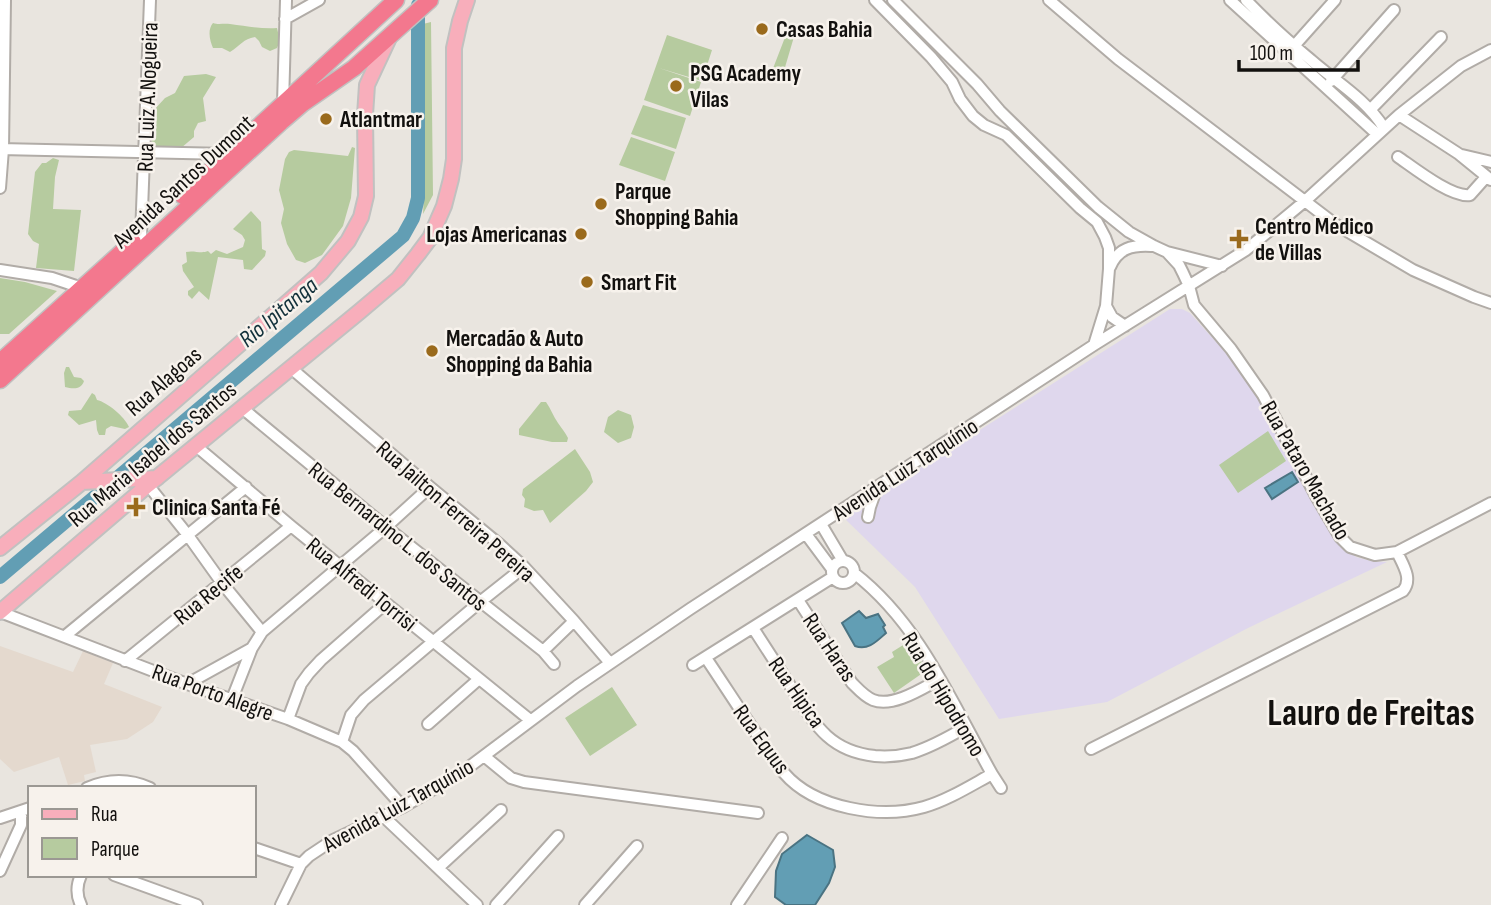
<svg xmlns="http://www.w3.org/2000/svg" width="1491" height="905" viewBox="0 0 1491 905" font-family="'Sofia Sans Condensed',sans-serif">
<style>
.built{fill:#e4d9ce}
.education{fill:#dfd7ed}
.green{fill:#b6cb9f}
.water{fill:#629eb4;stroke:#4a7382;stroke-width:2}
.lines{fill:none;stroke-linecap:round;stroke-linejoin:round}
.river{stroke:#629eb4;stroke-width:14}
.minor-casing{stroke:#b1aca7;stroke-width:14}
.major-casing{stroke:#c1c1c0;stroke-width:18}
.highway-casing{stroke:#c1c1c0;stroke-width:19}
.minor{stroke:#fff;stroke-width:10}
.major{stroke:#f8aebb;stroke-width:14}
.highway{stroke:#f3788e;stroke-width:16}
.poi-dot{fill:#9a6a1c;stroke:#f7f2ec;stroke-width:2.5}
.labels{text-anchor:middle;stroke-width:5;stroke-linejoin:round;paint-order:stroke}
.poi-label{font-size:23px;font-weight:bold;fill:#12100e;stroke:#f7f2ec;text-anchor:start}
.street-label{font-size:23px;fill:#12100e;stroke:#f7f2ec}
.water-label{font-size:24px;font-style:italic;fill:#12303a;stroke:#f7f2ec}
.town-label{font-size:37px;font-weight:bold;fill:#12100e;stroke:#f7f2ec}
</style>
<rect width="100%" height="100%" fill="#e9e5df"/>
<path class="built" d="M0 646 73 672 83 651 113 663 104 684 162 707 153 722 127 739 90 745 96 772 84 775 85 781 68 785 59 757 14 772 0 759Z"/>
<path class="education" d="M1170 309H1182L1190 313 1235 363 1256 391 1328 528 1335 539 1356 557 1371 561 1387 562 1248 628 1107 702 999 719 915 587 843 517Z"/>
<path class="green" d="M431 22 433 195 423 214 425 179 423 24Z
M213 23C219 25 223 23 230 24 246 26 260 29 277 28L280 41 277 48 270 51 262 47 259 41 255 37C243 39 241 45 230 52L222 48H213C210 41 207 30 213 23Z
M789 27 796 30 783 74 772 71Z
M667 35 712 50 702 81 659 68 701 82 690 116 644 100Z
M206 74 216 77 203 98 206 121 198 123 194 131V137L181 148 161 149 152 146 151 132 154 110 165 98 175 93 184 76Z
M643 105 686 118 676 149 631 134Z
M631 137 675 152 665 181 619 165Z
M352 147 355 148 351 198 343 226 322 255 305 263 296 260 287 244 281 223 284 209 279 190 285 159 289 152 294 150 348 156Z
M53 158 59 160 55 177 53 209 81 210 74 271 36 268 39 244 33 241 28 234 35 172 42 163H46Z
M251 211 261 222 262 249 266 251 265 256 252 270 244 269 243 260 218 257 209 300 199 291 192 299 188 295V291L194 287 183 271 182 265 187 262 186 252C194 250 201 254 208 251L211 254 216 250 227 254 243 247 245 240 242 235 233 229Z
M0 278 25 282 57 291 9 334H0Z
M66 367H69L74 377 81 378 84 381C81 390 73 389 65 387L64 373Z
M92 393 95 395 97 400C107 402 125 417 129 427L125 429 111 426 106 429 105 435H99L97 430 96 420 79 425 68 415 69 411 81 410Z
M541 402H546C551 409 553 416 558 423 562 429 565 432 568 438L567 442H552L519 435V429Z
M618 410 631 415 634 427 631 438 618 443 604 432 608 417Z
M1268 431 1286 461 1238 493 1219 465Z
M575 449 590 472 593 482 586 491 550 523 543 510 534 511 524 507 525 499 522 495 523 489Z
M908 642 927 670 894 693 877 667 894 657 892 652Z
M612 687 637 725 590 756 565 718Z"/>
<path class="water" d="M1292 472 1298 482 1272 499 1265 488Z
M859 611 866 618 878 614 885 625 883 627 886 633C877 641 868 651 855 646L842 623Z
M807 835 833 850 835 867 829 883 815 905H786L775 897 776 871 782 854Z"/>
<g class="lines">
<path class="river" d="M0 577 403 236 413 218 418 198V5"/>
<defs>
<path id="minor" d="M875 0 931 57 952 82 960 99 973 116 984 125 1006 135 1080 208 1097 222 1105 237 1109 248V269L1106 306 1094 345
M893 0 977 84 1000 111 1098 207 1129 232 1154 246 1167 252 1222 266
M1049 0 1118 59 1335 224 1413 270 1474 297 1491 303
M1230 0 1377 134
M1246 0C1266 21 1288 41 1311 60 1336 82 1366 99 1384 128
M285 19 319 0
M1294 46 1335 0
M1331 81 1394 10
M283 103 286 0
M1371 109 1441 37
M1399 115 1459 154 1491 180
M0 149 228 154
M1462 155 1491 162
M1398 157C1414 168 1452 198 1470 195L1486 177
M0 188 3 149 5 0
M141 236 150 0
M1167 252 1179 265 1183 273 1189 286 1194 305 1231 349 1263 395 1316 496 1340 537 1350 547 1375 555 1397 552 1491 503
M1110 267C1118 248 1132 245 1151 246
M0 270 52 278 82 288
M1106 306 1112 317 1125 326
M292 369 430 487 499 544 524 567 574 621 610 663
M242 408 386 527 543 651 554 664
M196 446 291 526 530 720
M148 485 187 534 222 583 262 632
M868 517 870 507 877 487
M821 524 843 561
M806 534 832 569
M832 572a11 11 0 1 1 22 0a11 11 0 1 1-22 0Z
M854 573C920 624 952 703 992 774L1001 788
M798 600 852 683C858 689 865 697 873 700 893 708 923 688 940 679
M0 612 187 684 288 719 342 742 353 751 403 807
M753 628C766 648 779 668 791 687 814 723 828 751 875 756 887 757 900 756 912 753 931 747 949 737 966 727
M65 636 246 487
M543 651 574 621
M706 658C725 686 743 715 763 743 770 753 776 764 784 773 815 809 881 819 924 807 948 800 970 786 992 774
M125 661 291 526
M693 665 833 577
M187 684 252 648 262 632 386 527 430 487
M232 699 252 648
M288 719 301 684 309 673 321 660 386 603
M428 724 479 679
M342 742 351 715 364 700 480 602 524 567
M1091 749 1403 591C1413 579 1403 565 1397 552
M484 756 511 778 524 782 758 813
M87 788C108 779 130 779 150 788
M383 816 477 905
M0 818 30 808
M254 848 301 864
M438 868 501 810
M0 871 21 825V811
M81 875C76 886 76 895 81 905
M114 875 197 905
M281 905 301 864 309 856 333 840 403 807 461 773 577 686 690 609 1094 345 1246 250 1305 201 1399 115 1461 66 1491 50
M496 905 558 836
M585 905 637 846
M737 905 782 838"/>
<path id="major" d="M82 482 157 478
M0 548 82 482 321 273 348 241 361 217 366 196 365 115 367 85 388 40
M0 612 148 485 359 312 398 279 418 254 430 238 444 206 451 179 454 159V48L460 21 467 0"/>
<path id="highway" d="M183 196 396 0
M0 362 133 242
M0 380 281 122 302 104 354 68 430 0"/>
</defs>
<use href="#minor" class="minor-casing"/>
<use href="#major" class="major-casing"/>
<use href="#highway" class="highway-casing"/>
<use href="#minor" class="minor"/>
<use href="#major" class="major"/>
<use href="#highway" class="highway"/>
</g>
<g class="poi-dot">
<circle cx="762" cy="29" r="7"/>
<circle cx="676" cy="86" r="7"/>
<circle cx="326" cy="119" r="7"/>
<circle cx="601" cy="204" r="7"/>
<circle cx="581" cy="234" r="7"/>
<path d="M1235.5 228.5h7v7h7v7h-7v7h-7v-7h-7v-7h7z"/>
<circle cx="587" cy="282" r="7"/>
<circle cx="432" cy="351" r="7"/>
<path d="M132.5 496.5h7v7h7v7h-7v7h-7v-7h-7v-7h7z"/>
</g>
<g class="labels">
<g class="poi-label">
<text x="776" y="37">Casas Bahia</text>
<text x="690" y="81">PSG Academy<tspan x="690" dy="26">Vilas</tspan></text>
<text x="340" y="127">Atlantmar</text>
<text x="615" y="199">Parque<tspan x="615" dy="26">Shopping Bahia</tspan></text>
<text x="1255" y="234">Centro Médico<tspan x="1255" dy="26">de Villas</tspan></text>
<text x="567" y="242" text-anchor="end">Lojas Americanas</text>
<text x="601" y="290">Smart Fit</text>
<text x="446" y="346">Mercadão &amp; Auto<tspan x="446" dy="26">Shopping da Bahia</tspan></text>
<text x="152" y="515">Clinica Santa Fé</text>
</g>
<g class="street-label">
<text transform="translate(147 97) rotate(-88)" y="8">Rua Luiz A.Nogueira</text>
<text transform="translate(183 181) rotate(-43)" y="8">Avenida Santos Dumont</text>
<text transform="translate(163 381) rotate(-41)" y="8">Rua Alagoas</text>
<text transform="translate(152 454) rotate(-40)" y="8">Rua Maria Isabel dos Santos</text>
<text transform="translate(905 469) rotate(-33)" y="8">Avenida Luiz Tarquínio</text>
<text transform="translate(1306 470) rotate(60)" y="8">Rua Pataro Machado</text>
<text transform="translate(456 511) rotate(41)" y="8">Rua Jailton Ferreira Pereira</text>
<text transform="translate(398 536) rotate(39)" y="8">Rua Bernardino L. dos Santos</text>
<text transform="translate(362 584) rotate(39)" y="8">Rua Alfredi Torrisi</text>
<text transform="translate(208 594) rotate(-39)" y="8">Rua Recife</text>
<text transform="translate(830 647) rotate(56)" y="8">Rua Haras</text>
<text transform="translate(213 692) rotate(20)" y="8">Rua Porto Alegre</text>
<text transform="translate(797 692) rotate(55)" y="8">Rua Hipica</text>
<text transform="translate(944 694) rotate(59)" y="8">Rua do Hipodromo</text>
<text transform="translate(762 739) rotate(54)" y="8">Rua Equus</text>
<text transform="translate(398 805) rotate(-29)" y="8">Avenida Luiz Tarquínio</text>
</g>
<g class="water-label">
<text transform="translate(278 312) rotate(-40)" y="8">Rio Ipitanga</text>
</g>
<g class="town-label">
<text x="1371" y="725">Lauro de Freitas</text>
</g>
</g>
<rect x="28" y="786" width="228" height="91" fill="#f7f2ec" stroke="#9b9893" stroke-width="2"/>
<rect x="42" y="809" width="35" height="10" fill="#f8aebb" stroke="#9b9893" stroke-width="2"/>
<text x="91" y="821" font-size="21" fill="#12100e">Rua</text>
<rect x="42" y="838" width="35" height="21" fill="#b6cb9f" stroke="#9b9893" stroke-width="2"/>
<text x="91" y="856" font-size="21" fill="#12100e">Parque</text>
<path d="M1239 60v10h119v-10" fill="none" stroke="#12100e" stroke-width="3.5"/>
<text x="1250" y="60" font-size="21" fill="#12100e" stroke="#f7f2ec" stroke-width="5" paint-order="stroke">100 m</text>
</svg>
